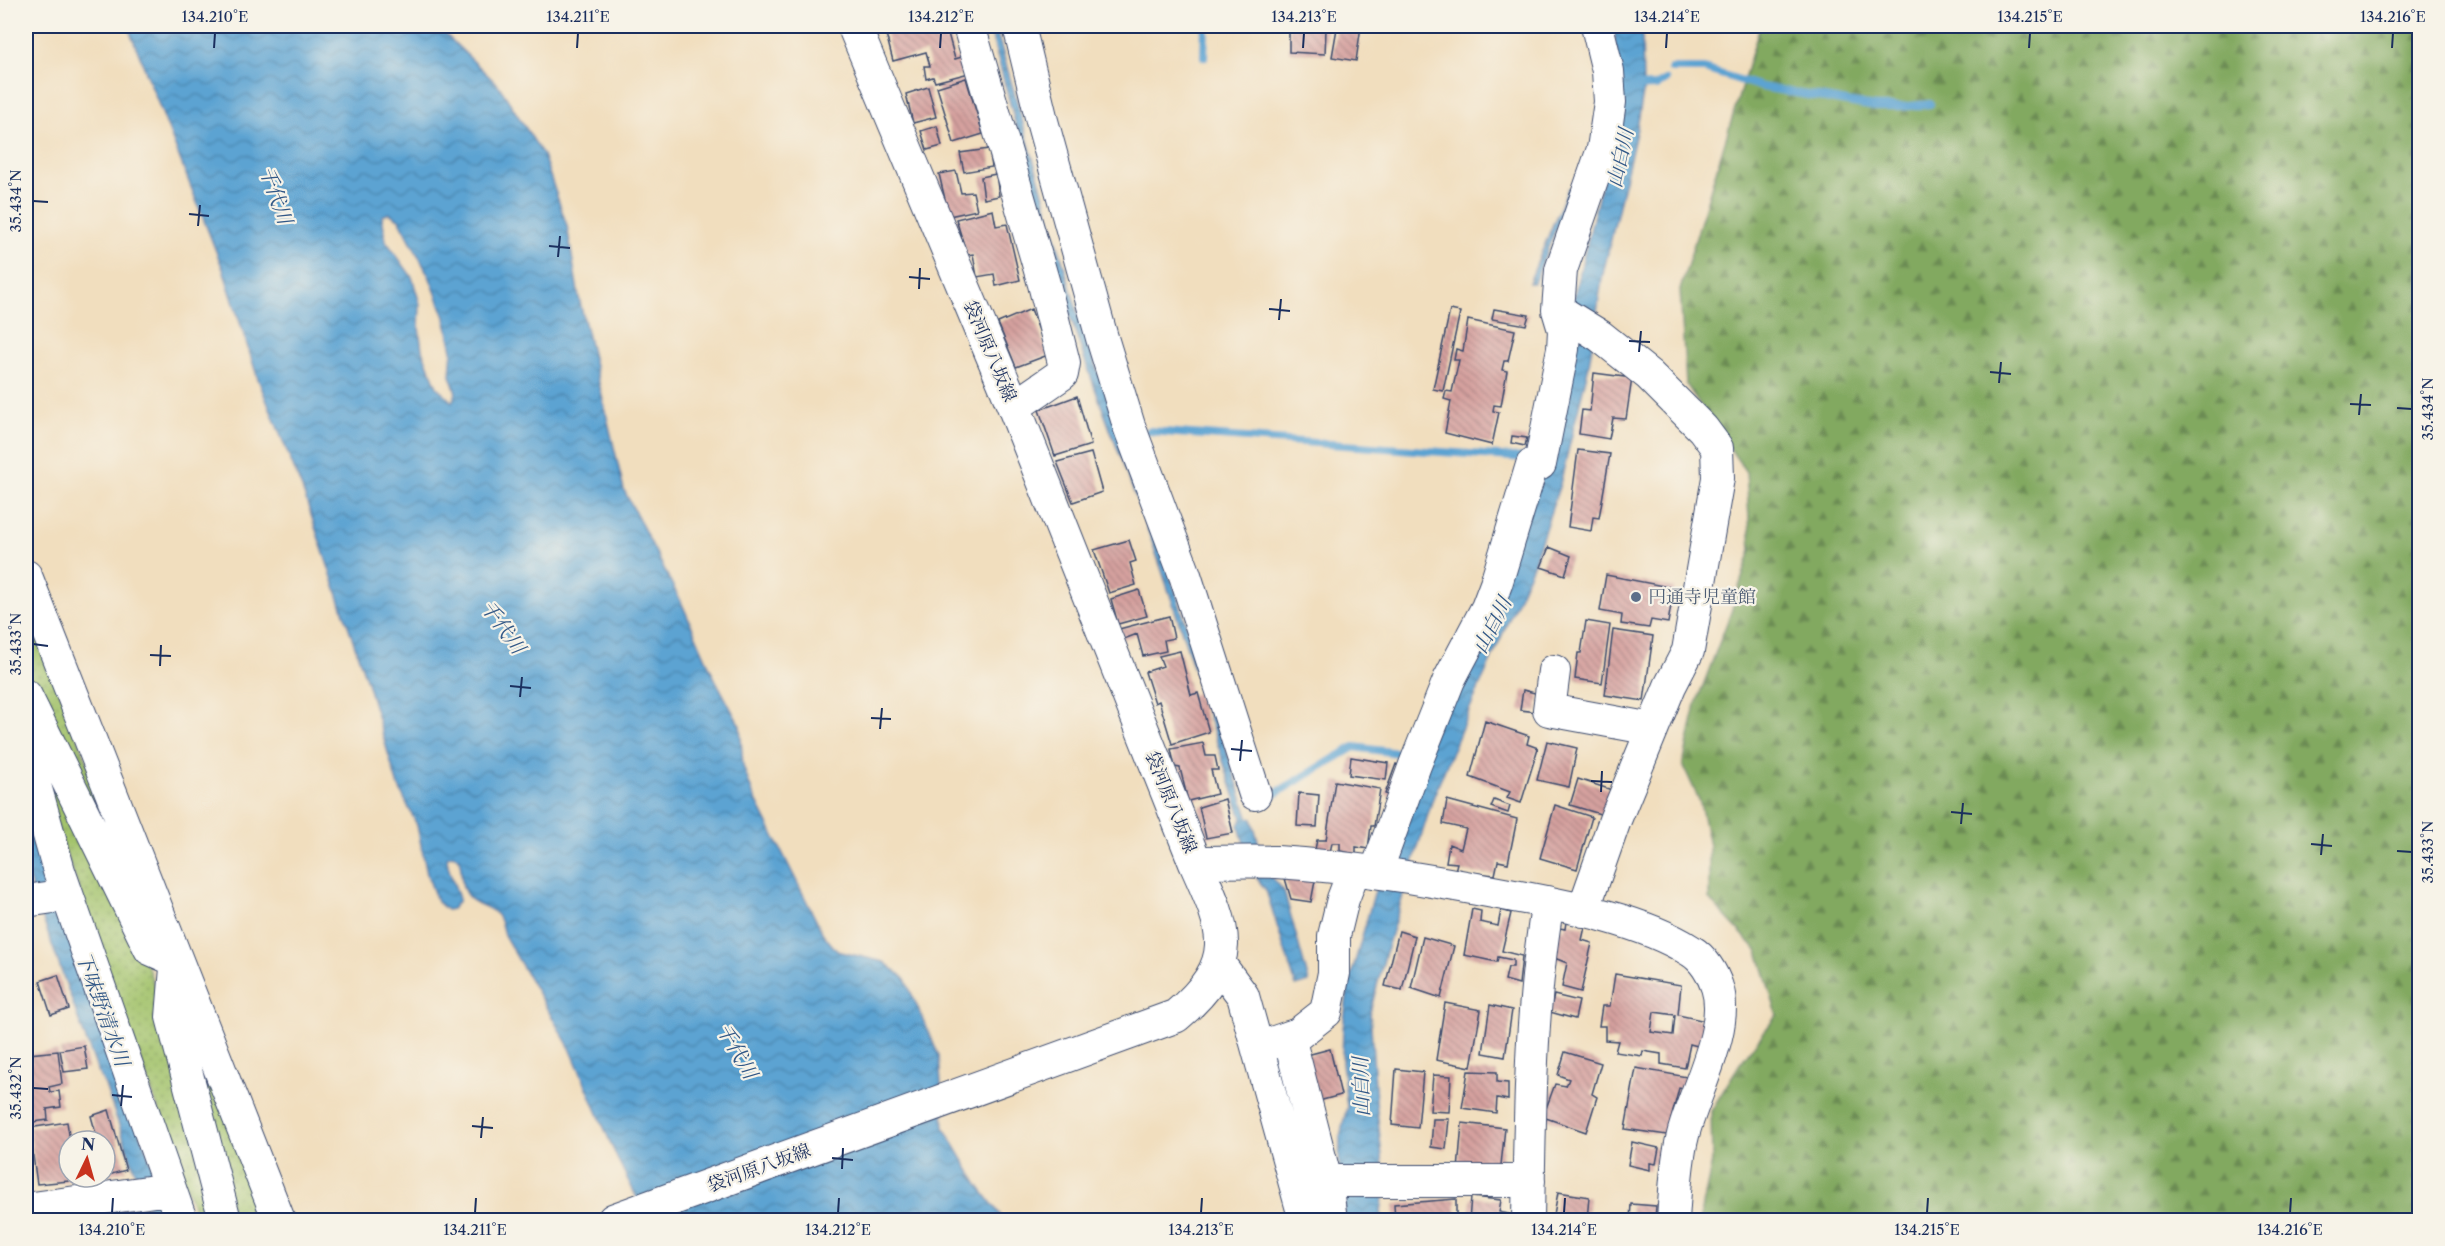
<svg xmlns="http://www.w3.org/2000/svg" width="2445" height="1246" viewBox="0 0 2445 1246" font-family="'Libre Caslon Text','Noto Serif JP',serif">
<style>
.green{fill:url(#green-dots);stroke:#5f7965;stroke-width:1.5}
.forest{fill:url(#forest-firs);stroke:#4e6c5f;stroke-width:1.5}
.water{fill:url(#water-waves);stroke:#3c6998;stroke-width:1.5;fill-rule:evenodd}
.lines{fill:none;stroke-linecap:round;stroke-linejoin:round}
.stream{stroke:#5ca3d2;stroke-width:8}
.building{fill:url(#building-back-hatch);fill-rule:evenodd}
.street-casing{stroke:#3b496c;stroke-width:34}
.secondary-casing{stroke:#3b496c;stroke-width:35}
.street{stroke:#fff;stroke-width:32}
.secondary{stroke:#fff;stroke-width:33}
.ticks{fill:none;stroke:#1b2f5e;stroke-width:2}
.service-dot{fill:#5c6f8a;stroke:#f7f3e8;stroke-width:2}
.labels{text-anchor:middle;stroke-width:4.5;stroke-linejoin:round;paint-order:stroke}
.street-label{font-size:18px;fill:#1b2f5e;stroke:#f7f3e8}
.service-label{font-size:18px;fill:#4e5e75;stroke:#f7f3e8;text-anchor:start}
.water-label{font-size:20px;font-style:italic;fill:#325887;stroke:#f7f3e8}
.neatline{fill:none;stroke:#1b2f5e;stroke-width:2}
.ticks-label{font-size:15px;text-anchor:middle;fill:#1b2f5e}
</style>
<defs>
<pattern id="green-dots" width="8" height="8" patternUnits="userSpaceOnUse" patternTransform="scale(1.5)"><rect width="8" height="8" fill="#a3c36c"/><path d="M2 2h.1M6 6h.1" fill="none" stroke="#849f5c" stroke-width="1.8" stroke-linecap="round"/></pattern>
<pattern id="forest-firs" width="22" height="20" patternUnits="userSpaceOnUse" patternTransform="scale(1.5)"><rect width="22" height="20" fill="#82a960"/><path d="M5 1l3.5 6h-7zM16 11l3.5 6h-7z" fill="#6a8a52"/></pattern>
<pattern id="water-waves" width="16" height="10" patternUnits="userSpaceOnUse" patternTransform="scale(1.5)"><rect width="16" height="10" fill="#5ca3d2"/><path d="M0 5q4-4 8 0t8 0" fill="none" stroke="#4b85ae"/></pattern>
<pattern id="building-back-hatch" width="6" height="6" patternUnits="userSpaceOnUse" patternTransform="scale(1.5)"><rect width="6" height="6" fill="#d6a19f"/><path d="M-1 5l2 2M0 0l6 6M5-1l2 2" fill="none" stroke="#ad8485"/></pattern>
</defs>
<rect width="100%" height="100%" fill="#f7f3e8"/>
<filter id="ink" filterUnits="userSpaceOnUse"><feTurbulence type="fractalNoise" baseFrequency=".0167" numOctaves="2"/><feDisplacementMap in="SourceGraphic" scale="12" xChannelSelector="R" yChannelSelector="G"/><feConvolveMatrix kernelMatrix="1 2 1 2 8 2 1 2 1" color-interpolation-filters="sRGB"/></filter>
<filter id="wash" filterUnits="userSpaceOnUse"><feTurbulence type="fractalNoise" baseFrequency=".008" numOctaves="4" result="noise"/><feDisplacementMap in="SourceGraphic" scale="24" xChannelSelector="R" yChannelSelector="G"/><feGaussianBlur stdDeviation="1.35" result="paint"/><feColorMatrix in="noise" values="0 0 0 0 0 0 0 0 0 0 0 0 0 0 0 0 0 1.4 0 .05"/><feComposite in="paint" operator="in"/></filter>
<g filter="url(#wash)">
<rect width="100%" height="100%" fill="#f1debe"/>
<path class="green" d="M26 604 136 888 26 681Z
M26 727 146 962 162 1008 215 1220H198L34 764Z
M181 1005 266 1220H234Z"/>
<path class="forest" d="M1760 26H2419V1220H1700L1712 1161 1711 1111 1739 1065 1777 1015 1758 951 1709 899V846L1700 802 1683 765 1696 704 1731 612 1751 550 1746 472 1686 384 1680 290Z"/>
<path class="water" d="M128 26H437L499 86 543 155 567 226 579 298 624 490 683 606 713 675 740 726 743 766 753 794 823 934 837 951 884 962 905 979 939 1056 944 1128 978 1185 1004 1220H648L617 1158 570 1048 504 935C502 928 501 918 495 913 487 905 475 906 467 895 459 884 463 871 459 858L453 855 447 857C447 872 456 885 459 900L452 909 447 910 437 901 427 874 417 825 397 783 367 682 303 491 258 379 223 269ZM389 213 399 219 430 278 445 317 452 350 450 375 456 393 452 402 437 387 422 350 419 328 420 304 412 277 386 241 382 216Z
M989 26H995L1079 318 1176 593 1248 817 1252 819 1266 870 1284 891 1309 982 1296 986 1266 890 1252 872 1239 826 1242 818C1212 731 1187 643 1157 556 1128 473 1094 393 1068 309 1039 215 1015 120 989 26Z
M1614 26H1642L1643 93 1637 128 1602 278 1589 365 1560 484 1533 565 1470 708 1433 798 1388 944 1370 1012 1376 1101 1383 1166 1384 1191 1381 1212 1383 1220H1343L1346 1190 1339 1171 1340 1137 1347 1107 1342 1062 1343 1029 1348 987 1374 894 1417 774 1455 679 1573 301 1610 149 1616 55Z
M1568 188 1572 189 1534 283H1529Z
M26 818 46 874 172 1220H152L105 1085 99 1074 83 1032 26 871Z"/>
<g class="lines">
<path class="stream" d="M1204 57 1205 26
M1672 69H1704L1762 87 1875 107H1899L1930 104
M1632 87 1656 86 1665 80
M1149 431 1526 458
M1266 799 1354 747 1413 755"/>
</g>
<g id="blocks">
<path class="building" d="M884 26H946L955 59 965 56 969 73 935 82 933 77 926 79 924 66H930L926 52 893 61Z
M1289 26H1334L1333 29H1326L1325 54 1289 52Z
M1346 26H1361L1356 61 1332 57 1337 28 1345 29Z
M966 78 983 134 954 143 937 87Z
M928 87 936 117 913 123 906 94Z
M937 126 942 146 927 150 921 131Z
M989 149 992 167 964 172 960 153Z
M956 171 961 193 973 192 977 210 949 216 939 174Z
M996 174 999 196 984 199 981 177Z
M993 210 996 226 1007 224 1020 280 996 286 994 274 977 277 973 254 967 255 956 219Z
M1031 309 1048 355 1016 367 998 323Z
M1494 309 1529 315 1526 325 1492 319Z
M1450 310 1460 312 1443 391 1433 389Z
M1468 320 1515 330 1508 361H1504L1502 370 1507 371 1501 406 1494 405 1493 411 1499 412 1492 445 1445 433 1451 401 1444 399 1446 391 1452 392 1459 360H1454L1456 349 1463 351Z
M1594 373 1632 378 1626 419 1613 418 1609 439 1579 434 1582 410 1590 411Z
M1077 396 1091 445 1055 456 1039 410Z
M1512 436 1527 438 1525 446 1511 443Z
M1578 450 1610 454 1599 518 1593 517 1591 531 1568 527Z
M1091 453 1102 492 1073 502 1057 462Z
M1129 540 1136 561 1130 563 1136 585 1109 593 1094 550Z
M1549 547 1571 556 1565 575 1541 567Z
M1606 575 1674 588 1668 623 1651 620 1649 628 1621 624 1622 615 1600 611Z
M1139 590 1147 616 1118 624 1111 599Z
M1169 616 1174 638 1164 640 1166 651 1143 656 1137 634 1124 639 1119 629Z
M1586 621 1610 625 1602 683 1575 679 1578 653H1581Z
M1613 630 1653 636 1644 701 1605 695Z
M1180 651 1191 695 1198 693 1209 732 1172 744 1159 701 1155 703 1145 672 1163 666 1159 656Z
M1523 690 1539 694 1537 712 1520 710Z
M1485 721 1529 736 1527 744 1538 748 1521 803 1507 798 1510 792 1470 777Z
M1547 741 1577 748 1569 787 1537 780Z
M1203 743 1206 756H1215L1218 770H1211L1217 794 1188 801 1180 768 1175 767 1171 749Z
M1351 757 1388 763 1386 780 1349 775Z
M1396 764 1406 768 1396 800 1385 794Z
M1578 779 1615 791 1607 816 1570 805Z
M1335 781 1380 789 1374 826H1371L1368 849 1356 847V854L1340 851V843H1332L1329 857 1314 854 1317 840H1326Z
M1299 793 1319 795 1317 827 1297 826Z
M1225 799 1233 833 1206 838 1199 807Z
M1447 800 1517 819 1508 863 1498 861 1495 875 1455 871 1457 863 1446 862 1449 844 1461 849 1466 829 1443 824Z
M1494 800 1510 806 1508 813 1491 807Z
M1555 805 1592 817 1577 869 1540 858Z
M1284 875 1315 881 1311 902 1291 899Z
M1472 909 1481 911 1480 922 1498 926 1501 910 1511 913 1502 951 1522 956 1519 984 1505 980 1508 967H1513V960L1498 957 1497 962 1464 955Z
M1566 922 1585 927 1582 940 1592 943 1581 992 1562 987 1567 963 1552 957 1560 928 1565 929Z
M1399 931 1415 936 1402 990 1385 986Z
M1423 937 1454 946 1441 998 1411 988Z
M1615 974 1681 985 1678 1015 1706 1021 1701 1047 1690 1044 1685 1068 1661 1064V1054L1643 1051 1642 1056 1615 1052 1618 1041 1605 1040V1026H1599L1602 1006H1610ZM1654 1012 1675 1015 1673 1035 1651 1032Z
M58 975 69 1009 51 1015 40 981Z
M1554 995 1579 1001 1575 1019 1550 1012Z
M1445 1003 1481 1010 1471 1067 1436 1060Z
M1490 1005 1512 1010 1505 1057 1483 1053Z
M84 1046 88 1069 64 1072 60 1050Z
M1330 1049 1341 1095 1315 1102 1303 1056Z
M58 1051 62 1084 49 1087 50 1092 59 1091 61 1107 47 1109 48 1120 26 1123V1064L31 1063 29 1054Z
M1565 1052 1601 1063 1592 1094 1597 1097 1586 1132 1543 1117 1555 1084 1566 1086 1569 1079 1558 1075Z
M1636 1068 1687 1077 1684 1089 1679 1088 1667 1135 1625 1129Z
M1396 1069 1423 1072 1418 1128 1392 1125Z
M1468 1071 1497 1072V1082L1508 1083V1100L1497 1098 1496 1113 1462 1108Z
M1433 1075 1451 1076 1449 1112 1430 1111Z
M109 1110 126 1170 108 1175 105 1164V1141H98L91 1116Z
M1433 1119H1449L1446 1149 1431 1147Z
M67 1122 70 1141 69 1181 37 1184 29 1128Z
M1462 1123 1505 1128 1500 1174 1458 1170Z
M1632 1142 1659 1148 1656 1164 1650 1163V1170L1628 1165Z
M1558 1192 1589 1197 1587 1220H1553Z
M1471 1197 1501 1200 1499 1212 1509 1214 1508 1220H1469Z
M1456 1199V1220H1395L1394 1204Z
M1631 1204 1656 1206 1655 1220H1630Z
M128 1206 131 1216 138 1213 141 1220H103L101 1214Z"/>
</g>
</g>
<g filter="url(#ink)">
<use href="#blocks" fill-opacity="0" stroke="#3b496c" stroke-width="1.5"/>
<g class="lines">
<defs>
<path id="street" d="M969 26 1044 284 1064 363 1062 374 1014 407
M1019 26 1042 121 1102 338 1129 426 1185 575 1255 794
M26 576 279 1220
M1554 671 1549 710 1652 729
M26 696 150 949 177 961
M26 753 59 871 181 1220
M1195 862C1222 862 1250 861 1277 862 1357 867 1436 881 1514 896 1569 906 1644 921 1691 951 1703 958 1713 974 1717 987 1731 1028 1693 1094 1683 1135 1676 1162 1675 1192 1673 1220
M1376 872 1415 765 1449 680 1487 608 1496 584 1532 465 1540 464 1563 349 1564 330 1558 310
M26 901 67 895
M1583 911 1615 820 1645 747 1670 686 1688 651 1718 478 1717 448 1703 429 1649 375 1600 336 1558 310 1561 270 1603 149 1610 102 1608 71 1597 26
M1220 965 1243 996 1305 1220
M176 968 172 1017 225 1220
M1289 1037 1326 1181H1529
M1269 1044 1298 1034 1326 1012 1334 973V936L1343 899 1354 870
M1326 1181 1331 1220
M26 1209 169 1189
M1528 1220C1530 1115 1530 1006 1548 902"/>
<path id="secondary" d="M614 1220 1176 1016C1241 961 1226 931 1195 862L1014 407 854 26"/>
</defs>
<use href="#street" class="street-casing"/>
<use href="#secondary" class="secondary-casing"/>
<use href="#street" class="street"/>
<use href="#secondary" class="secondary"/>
</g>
</g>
<path class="ticks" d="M214 48 215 33M577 48 578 33M940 48 941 33M1303 48 1304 33M1666 48 1667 33M2029 48 2030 33M2392 48 2393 33M33 201 48 202M189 214 209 216M198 226 200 205M549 246 570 248M558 257 560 236M909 277 930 279M919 289 920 268M1269 309 1290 311M1279 320 1281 299M1629 341 1650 342M1639 352 1641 331M1990 372 2011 374M1999 383 2001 362M2350 404 2371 405M2397 408 2412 409M2359 415 2361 394M33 644 48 646M150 655 171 656M160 666 161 645M510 686 531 688M520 697 522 677M871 718 891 719M880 729 882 708M1231 749 1252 751M1240 761 1242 740M1591 781 1612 782M1601 792 1602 771M1951 812 1972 814M1961 824 1963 803M2311 844 2332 846M2397 851 2412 852M2321 855 2323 834M33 1088 48 1089M112 1095 132 1097M121 1106 123 1085M472 1126 493 1128M481 1138 483 1117M832 1158 853 1160M842 1169 843 1148M112 1213 113 1198M475 1213 476 1198M838 1213 839 1198M1201 1213 1202 1198M1564 1213 1565 1198M1927 1213 1928 1198M2290 1213 2291 1198"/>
<circle class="service-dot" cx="1636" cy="597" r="6"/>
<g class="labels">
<g class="street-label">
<text transform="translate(990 351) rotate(67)" y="6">袋河原八坂線</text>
<text transform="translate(1171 802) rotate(68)" y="6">袋河原八坂線</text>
<text transform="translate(759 1168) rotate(-20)" y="6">袋河原八坂線</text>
</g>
<g class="service-label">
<text x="1648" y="603">円通寺児童館</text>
</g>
<g class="water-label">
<text transform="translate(1620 158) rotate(-78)" y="7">山白川</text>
<text transform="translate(276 195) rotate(70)" y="7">千代川</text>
<text transform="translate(1492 625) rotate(-63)" y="7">山白川</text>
<text transform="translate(503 627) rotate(54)" y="7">千代川</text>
<text transform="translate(103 1009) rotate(70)" y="7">下味野清水川</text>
<text transform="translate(737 1051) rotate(60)" y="7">千代川</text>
<text transform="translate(1361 1087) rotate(-92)" y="7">山白川</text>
</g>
</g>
<rect width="2445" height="1246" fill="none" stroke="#f7f3e8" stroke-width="66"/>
<g transform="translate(87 1159) rotate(5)"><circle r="28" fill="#f7f3e8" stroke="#9fa5b1" stroke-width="1.5"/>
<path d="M0-4.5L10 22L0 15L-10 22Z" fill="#c8321e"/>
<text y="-9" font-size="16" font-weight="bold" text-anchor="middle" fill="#1b2f5e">N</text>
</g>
<rect x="33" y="33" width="2379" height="1180" class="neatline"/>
<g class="ticks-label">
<text x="215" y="22">134.210°E</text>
<text x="578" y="22">134.211°E</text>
<text x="941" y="22">134.212°E</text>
<text x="1304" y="22">134.213°E</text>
<text x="1667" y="22">134.214°E</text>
<text x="2030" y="22">134.215°E</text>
<text x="2393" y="22">134.216°E</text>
<text transform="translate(16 201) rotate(-90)" y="5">35.434°N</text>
<text transform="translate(2428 409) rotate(-90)" y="5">35.434°N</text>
<text transform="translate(16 644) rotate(-90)" y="5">35.433°N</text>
<text transform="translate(2428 852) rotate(-90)" y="5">35.433°N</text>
<text transform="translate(16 1088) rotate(-90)" y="5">35.432°N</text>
<text x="112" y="1235">134.210°E</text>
<text x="475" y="1235">134.211°E</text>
<text x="838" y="1235">134.212°E</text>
<text x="1201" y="1235">134.213°E</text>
<text x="1564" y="1235">134.214°E</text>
<text x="1927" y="1235">134.215°E</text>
<text x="2290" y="1235">134.216°E</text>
</g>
</svg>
